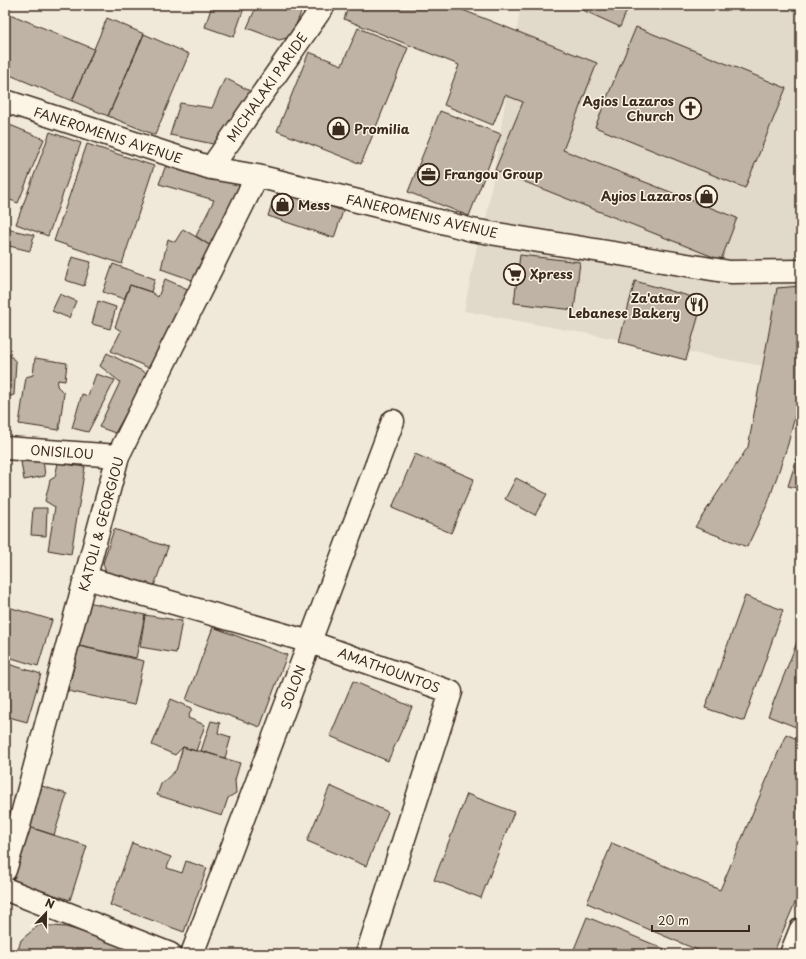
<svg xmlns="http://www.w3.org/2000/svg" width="806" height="959" viewBox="0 0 806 959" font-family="'Playpen Sans',sans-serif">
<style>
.built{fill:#e1d9c9}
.building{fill:#beb3a4;stroke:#3b2a1e}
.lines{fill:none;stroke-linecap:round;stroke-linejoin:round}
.street-casing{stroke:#3b2a1e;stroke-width:25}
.secondary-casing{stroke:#3b2a1e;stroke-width:25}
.street{stroke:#fcf5e5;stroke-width:22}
.secondary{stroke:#fcf5e5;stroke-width:22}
.labels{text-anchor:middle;stroke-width:3;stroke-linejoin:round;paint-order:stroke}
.street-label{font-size:13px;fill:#3b2a1e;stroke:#fcf5e5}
.poi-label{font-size:13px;font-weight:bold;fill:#3b2a1e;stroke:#fcf5e5;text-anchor:start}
</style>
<rect width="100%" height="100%" fill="#f0e9d9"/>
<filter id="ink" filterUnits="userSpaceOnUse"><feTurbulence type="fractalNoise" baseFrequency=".025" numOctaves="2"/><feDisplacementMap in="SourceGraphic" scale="8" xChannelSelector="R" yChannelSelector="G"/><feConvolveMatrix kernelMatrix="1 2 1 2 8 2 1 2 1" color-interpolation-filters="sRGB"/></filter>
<g filter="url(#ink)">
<path class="built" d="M521 5H801V373L464 311 479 236 486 220Z"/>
<path class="building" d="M212 5H245L234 37 205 27Z
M257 5 267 9 269 5H304L291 37 279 40 247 28Z
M349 5H450L597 63 563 150 737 218 721 260 495 170 523 102 505 95 493 125 444 105 459 65 344 19Z
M572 5H629L620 27Z
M5 12 94 49 72 101 5 73Z
M107 18 144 34 108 116 72 101Z
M636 27 786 88 745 188 595 127Z
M358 28 408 48 361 164 277 131 309 52 342 65Z
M144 34 189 54 155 135 108 116Z
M225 78 252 92 218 145 170 135 180 103 212 108Z
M440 111 501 134 469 216 408 192Z
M5 123 44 139 18 203 5 198V166L9 157 5 156Z
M50 132 81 143 48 236 16 224Z
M87 144 154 166 122 264 54 241Z
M166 165 240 184 211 246 196 236 214 200 159 184Z
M291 193 343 211 334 238 268 216 274 197 280 194Z
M7 229 34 235 30 251 5 245Z
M183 229 211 246 195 281 161 269 168 239 175 242Z
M520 255 580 262 574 310 514 303Z
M72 257 91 262 84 286 65 280Z
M113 264 155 279 151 292 130 285 124 299 103 292Z
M165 279 190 290 149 368 111 351 121 331 115 327 130 285 151 292 158 297Z
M635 281 703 300 686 360 619 342Z
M801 286V392L788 444 768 503 747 547 695 527 748 447 777 288Z
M60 294 76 301 69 318 52 311Z
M98 301 116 307 110 329 92 324Z
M5 352H7L16 362 14 395 5 398Z
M107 353 148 374 115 433 99 427 120 382 100 366Z
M35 358 67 363 65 381 58 380 57 386 64 393 59 430 19 424 26 377 33 375Z
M96 374 115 380 88 432 72 428 82 394 88 396Z
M801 445V489L788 486Z
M415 454 474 479 451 533 392 508Z
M43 459 45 476 24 480 21 462Z
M58 463 85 467 71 554 48 550 55 507 45 501 50 480 55 477Z
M516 478 547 494 535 515 505 499Z
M33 508H47L46 536 31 535Z
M114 529 168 547 153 589 106 573 103 563Z
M745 596 783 610 744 721 705 708Z
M88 602 145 615 136 658 79 646Z
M5 606 52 620 38 666 5 656Z
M145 615 182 621 176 653 140 647Z
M213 627 287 655 260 727 186 700Z
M801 632V729L768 716Z
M79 646 144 661 134 705 68 691Z
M5 663 41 674 27 722 5 716Z
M353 681 412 707 388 761 330 736Z
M171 699 192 708 188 718 205 725 196 751 183 747 175 755 152 745Z
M211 721 220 723 218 733 231 737 225 758 201 751Z
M786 734 801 741V889L773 954H702V952L587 903 612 843 720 890Z
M183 747 196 751H201L240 763 235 780 236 793 228 798 222 816 157 795 161 784 176 770Z
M42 786 67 794 54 835 29 827Z
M330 786 388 812 366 866 307 841Z
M467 794 514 812 481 898 434 880Z
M29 827 87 846 70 900 12 881Z
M132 843 171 857 167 868 182 873 186 861 207 868 184 932 110 905Z
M587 917 672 952 671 954H572Z
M39 925 66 927 130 946 127 954H17L21 940Z"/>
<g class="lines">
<defs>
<path id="street" d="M5 101 211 168 257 176 442 222 472 230 730 272 801 271
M211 168 324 5
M5 448 118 456
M86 578 310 642 451 692 367 954
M5 870 20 822 118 456 257 176
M5 889 170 954
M192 954 393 421"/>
<path id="secondary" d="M791 954 801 929"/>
</defs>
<use href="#street" class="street-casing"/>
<use href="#secondary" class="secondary-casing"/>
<use href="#street" class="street"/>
<use href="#secondary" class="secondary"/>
</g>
</g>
<defs>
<symbol id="church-ring" viewBox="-11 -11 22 22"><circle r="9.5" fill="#fcf5e5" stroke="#3b2a1e" stroke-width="1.5"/><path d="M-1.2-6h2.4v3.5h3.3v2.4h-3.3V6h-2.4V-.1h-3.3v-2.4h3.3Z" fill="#3b2a1e"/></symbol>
<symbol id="shop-ring" viewBox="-11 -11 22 22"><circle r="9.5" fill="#fcf5e5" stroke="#3b2a1e" stroke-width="1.5"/><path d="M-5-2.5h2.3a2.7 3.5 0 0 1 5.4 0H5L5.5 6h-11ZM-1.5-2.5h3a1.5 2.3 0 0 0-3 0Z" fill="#3b2a1e"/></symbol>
<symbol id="office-ring" viewBox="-11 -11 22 22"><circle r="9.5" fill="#fcf5e5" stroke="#3b2a1e" stroke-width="1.5"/><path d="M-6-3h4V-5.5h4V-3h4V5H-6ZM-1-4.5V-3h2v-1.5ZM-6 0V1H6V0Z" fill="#3b2a1e"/></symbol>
<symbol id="supermarket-ring" viewBox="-11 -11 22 22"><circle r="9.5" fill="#fcf5e5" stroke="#3b2a1e" stroke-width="1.5"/><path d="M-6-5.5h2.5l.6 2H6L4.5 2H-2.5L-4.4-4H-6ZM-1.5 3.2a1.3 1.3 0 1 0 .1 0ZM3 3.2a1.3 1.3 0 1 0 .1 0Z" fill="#3b2a1e"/></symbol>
<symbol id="restaurant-ring" viewBox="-11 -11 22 22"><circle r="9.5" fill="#fcf5e5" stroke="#3b2a1e" stroke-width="1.5"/><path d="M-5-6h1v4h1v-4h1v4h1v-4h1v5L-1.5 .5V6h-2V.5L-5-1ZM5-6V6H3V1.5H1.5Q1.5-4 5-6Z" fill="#3b2a1e"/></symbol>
</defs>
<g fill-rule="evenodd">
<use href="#church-ring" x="678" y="96" width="25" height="25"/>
<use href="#shop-ring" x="326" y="116" width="25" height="25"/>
<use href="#office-ring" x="416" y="162" width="25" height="25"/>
<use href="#shop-ring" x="694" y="184" width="25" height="25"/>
<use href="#shop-ring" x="270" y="192" width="25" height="25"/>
<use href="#supermarket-ring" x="502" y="262" width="25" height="25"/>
<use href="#restaurant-ring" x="684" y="292" width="25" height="25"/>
</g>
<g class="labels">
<g class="street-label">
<text transform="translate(267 87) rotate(-55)" y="5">MICHALAKI PARIDE</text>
<text transform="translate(108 135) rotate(18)" y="5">FANEROMENIS AVENUE</text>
<text transform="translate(422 216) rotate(13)" y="5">FANEROMENIS AVENUE</text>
<text transform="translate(62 452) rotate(4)" y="5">ONISILOU</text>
<text transform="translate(101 524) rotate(-75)" y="5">KATOLI &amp; GEORGIOU</text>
<text transform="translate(389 670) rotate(20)" y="5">AMATHOUNTOS</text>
<text transform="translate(293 687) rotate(-69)" y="5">SOLON</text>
</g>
<g class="poi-label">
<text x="674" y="106" text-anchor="end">Agios Lazaros<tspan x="674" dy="15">Church</tspan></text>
<text x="354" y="134">Promilia</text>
<text x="444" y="179">Frangou Group</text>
<text x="692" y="201" text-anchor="end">Ayios Lazaros</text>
<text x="298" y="210">Mess</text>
<text x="530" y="279">Xpress</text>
<text x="680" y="303" text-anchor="end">Za'atar<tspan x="680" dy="15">Lebanese Bakery</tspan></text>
</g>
</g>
<rect width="806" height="959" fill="none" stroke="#fcf5e5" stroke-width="20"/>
<rect x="10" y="10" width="786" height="939" fill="none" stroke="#3b2a1e" stroke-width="1.5" filter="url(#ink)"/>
<g transform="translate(46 913) rotate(22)" stroke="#fcf5e5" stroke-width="3" paint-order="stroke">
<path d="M0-3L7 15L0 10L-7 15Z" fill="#3b2a1e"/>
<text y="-6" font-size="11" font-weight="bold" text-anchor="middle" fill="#3b2a1e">N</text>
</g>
<path d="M652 925v6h97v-6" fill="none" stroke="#3b2a1e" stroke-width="2"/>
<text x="658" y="925" font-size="12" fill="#3b2a1e" stroke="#fcf5e5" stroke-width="3" paint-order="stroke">20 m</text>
</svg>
